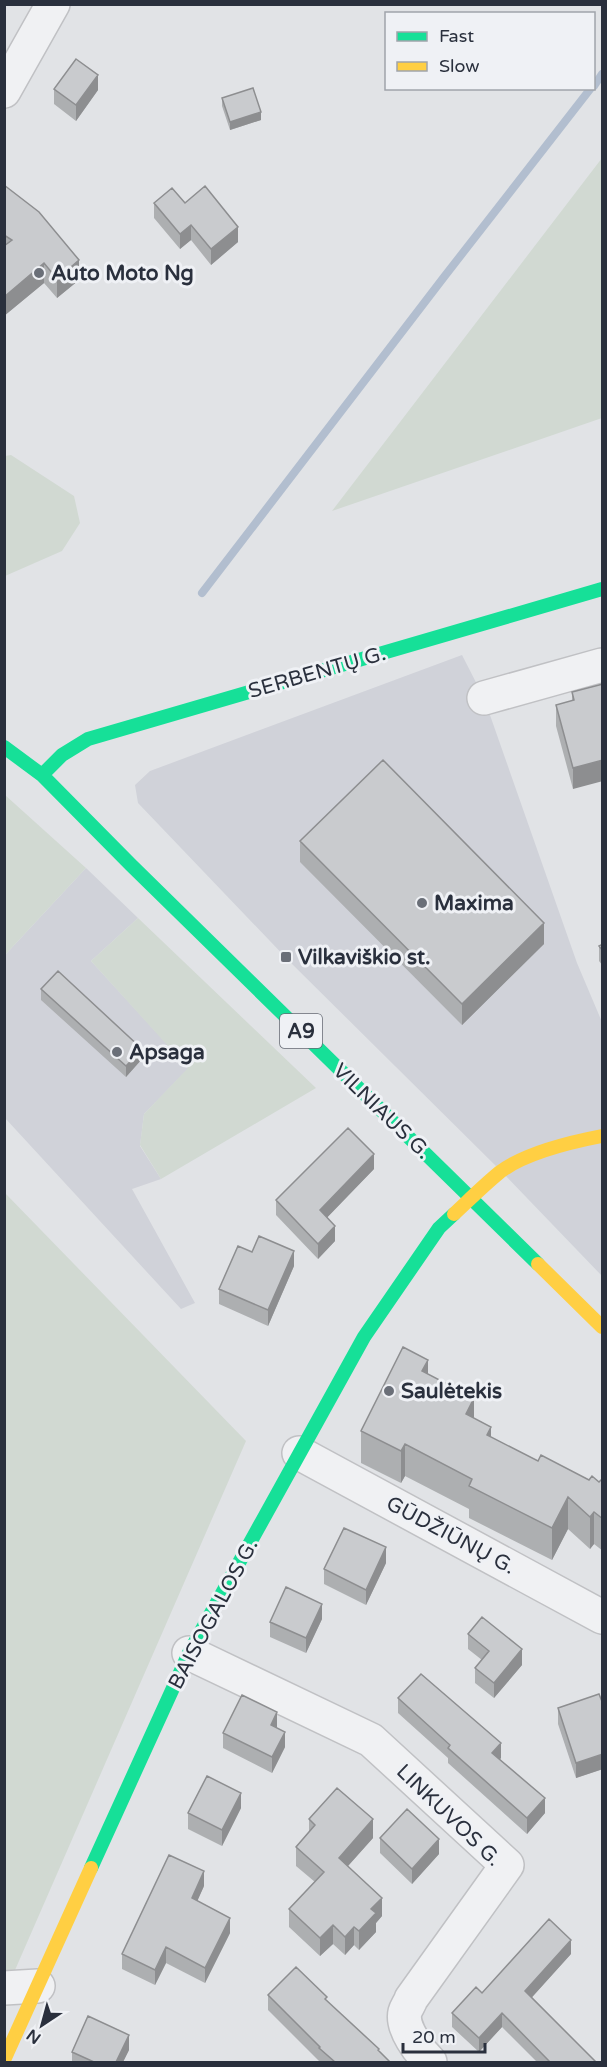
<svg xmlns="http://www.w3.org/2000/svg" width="607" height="2067" viewBox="0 0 607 2067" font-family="'Varela Round',sans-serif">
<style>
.built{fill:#d0d2d9}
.green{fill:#d1d9d2}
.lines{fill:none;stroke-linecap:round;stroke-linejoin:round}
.stream{stroke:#b2becf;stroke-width:8}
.street-casing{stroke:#c0c1c4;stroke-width:36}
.street{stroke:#f0f1f3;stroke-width:33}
.fast{stroke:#16e098;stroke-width:14}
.slow{stroke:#ffcf43;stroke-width:14}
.wall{fill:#adafb1}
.shaded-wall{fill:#8d8e90}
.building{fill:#c9cbce;stroke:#8d8e90;stroke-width:1.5}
.poi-dot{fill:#6a6f78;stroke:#eff1f5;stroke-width:2}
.labels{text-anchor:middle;stroke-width:6;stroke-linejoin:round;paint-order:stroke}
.shield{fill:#eff1f5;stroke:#656a74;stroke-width:1.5}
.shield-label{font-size:20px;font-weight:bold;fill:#2a303d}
.poi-label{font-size:21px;font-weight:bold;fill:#2a303d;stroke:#eff1f5;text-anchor:start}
.street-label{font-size:21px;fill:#2a303d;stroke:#eff1f5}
</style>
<rect width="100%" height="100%" fill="#e1e3e6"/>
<path class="built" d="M462 655 484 698 577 963 602 1022V1276L501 1171 290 962 138 803 135 785 150 771Z
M86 868 138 918 91 961 189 1068 144 1114 140 1146 161 1179 132 1189 195 1303 181 1309 5 1118V955Z"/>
<path class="green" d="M602 158V418L332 511Z
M11 455 74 496 80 523 62 551 5 576V456Z
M5 795 86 868 5 955Z
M138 918 316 1088 161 1179 140 1145 144 1114 188 1068 91 961Z
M5 1193 246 1441 5 1993Z"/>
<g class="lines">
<path class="stream" d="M594 86 602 74
M202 593 444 277 591 88"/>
<defs>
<path id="street" d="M4 91 53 4
M484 698 602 665
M299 1453 602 1617
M189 1653 371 1740 507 1865 411 1999C410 2003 406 2008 405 2012 401 2028 420 2052 430 2062
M4 1988 38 1986"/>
</defs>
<use href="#street" class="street-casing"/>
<use href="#street" class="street"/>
<path class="fast" d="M4 747 42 775 131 865 538 1264
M42 775 62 755 88 739 602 589
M91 1868 189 1653 364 1337 439 1228 454 1214"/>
<path class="slow" d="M454 1214C469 1200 484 1185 500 1172 525 1153 571 1142 602 1136
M538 1264 602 1327
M4 2060 91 1868"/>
</g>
<path class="wall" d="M54 89 98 90 76 121 54 104Z
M222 98 261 120 230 130 222 106Z
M4 185 79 280 57 298 44 283 4 316Z
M154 203H185L238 242 211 265 191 240 180 249 154 218Z
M603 684 573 789 556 726V705L572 701V692Z
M300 841 544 944 462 1025 300 862Z
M603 944V966L599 961V946Z
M41 989 142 1059 126 1077 41 1000Z
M374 1169 327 1217 335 1241 318 1259 276 1215V1200Z
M252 1252 294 1266 268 1326 219 1304V1289Z
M428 1374 474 1419 491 1437 538 1461 589 1480 599 1482 603 1478V1551L594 1544 590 1549 568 1529 552 1560 469 1518V1509L405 1476 401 1483 361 1463V1431Z
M386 1563 366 1605 324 1584V1569Z
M322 1619 306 1653 270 1637V1622Z
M468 1634 522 1665 494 1698 475 1683V1668L482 1660 468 1649Z
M398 1698 501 1758 500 1759 545 1813 527 1834 448 1763V1758L398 1713Z
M603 1704V1769L576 1778 558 1724V1708Z
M277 1728 285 1747 272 1773 223 1748V1733Z
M241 1808 222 1846 188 1829V1813Z
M309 1819 373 1838 348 1866 382 1916 376 1923V1932L359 1950 354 1945 345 1955 333 1944 320 1956 289 1927V1909L315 1882 296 1866V1847L309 1832Z
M380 1838 439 1854 412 1884 380 1853Z
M204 1886 197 1901 230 1933 205 1983 166 1963 155 1985 122 1969V1954Z
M571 1954 532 1997 596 2062H537L502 2027 479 2052 452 2027V2013L482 1993Z
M268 1995 327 2001 390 2062H319V2061L268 2010Z
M129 2050 123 2062H72V2052Z"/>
<path class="shaded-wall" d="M98 75V90L76 121V105Z
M261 112V120L230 130V122Z
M191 225V240L180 249V234Z
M238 227V242L211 265V249Z
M79 260V280L57 298V279Z
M44 263V283L4 316V297Z
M603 760V781L573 789V768Z
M544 923V944L462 1025V1004Z
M142 1049V1059L126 1077V1066Z
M374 1154V1169L320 1225V1210Z
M335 1226V1241L318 1259V1244Z
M294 1251V1266L268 1326V1310Z
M428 1360V1391L422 1371Z
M474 1398V1430L466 1414Z
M491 1427V1459L487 1435Z
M405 1444V1476L401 1483V1451Z
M568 1497V1529L552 1560V1528Z
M594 1512V1544L590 1549V1517Z
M386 1547V1563L366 1605V1590Z
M322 1604V1619L306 1653V1638Z
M522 1649V1665L494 1698V1683Z
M277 1712V1727L271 1740V1725Z
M285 1732V1747L272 1773V1757Z
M501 1743V1758L492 1768V1753Z
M603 1754V1769L576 1778V1763Z
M241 1793V1808L222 1846V1830Z
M545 1798V1813L527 1834V1818Z
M373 1819V1838L339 1876V1858Z
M439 1839V1854L412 1884V1869Z
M204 1871V1886L192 1913V1898Z
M382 1898V1916L376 1923V1932L359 1950V1931L371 1909Z
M230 1918V1933L205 1983V1968Z
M333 1925V1944L320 1956V1938Z
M354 1927V1945L345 1955V1937Z
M571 1940V1954L525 2005V1991Z
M166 1947V1963L155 1985V1970Z
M502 2013V2027L479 2052V2038Z
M129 2035V2050L123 2062H116Z"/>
<path class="building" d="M76 59 98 75 76 105 54 89Z
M253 88 261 112 230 122 222 98Z
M4 185 39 212 79 260 57 279 44 263 4 297V246L12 240 4 235Z
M205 186 238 227 211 249 191 225 180 234 154 203 172 188 185 203Z
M603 684V760L573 768 556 705 574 700 572 692Z
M383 760 544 923 462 1004 300 841Z
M603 944V951L599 946Z
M58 971 142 1049 126 1066 41 989Z
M348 1128 374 1154 320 1210 335 1226 318 1244 276 1200Z
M259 1236 294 1251 268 1310 219 1289 238 1246 252 1252Z
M403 1347 428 1360 422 1371 474 1398 466 1414 491 1427 487 1435 538 1461 541 1455 589 1480 592 1476 599 1482 603 1478V1519L594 1512 590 1517 568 1497 552 1528 469 1486 472 1479 405 1444 401 1451 361 1431Z
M344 1528 386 1547 366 1590 324 1569Z
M286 1587 322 1604 306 1638 270 1622Z
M482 1617 522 1649 494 1683 475 1668 489 1651 468 1634Z
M421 1674 501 1743 492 1753 545 1798 527 1818 448 1748 450 1745 398 1698Z
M599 1694 603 1704V1754L576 1763 558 1708Z
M242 1695 277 1712 271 1725 285 1732 272 1757 223 1733Z
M207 1776 241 1793 222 1830 188 1813Z
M337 1788 373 1819 339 1858 382 1898 371 1909 376 1913 359 1931 354 1927 345 1937 333 1925 320 1938 289 1909 324 1872 296 1847 315 1825 309 1819Z
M407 1809 439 1839 412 1869 380 1838Z
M169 1855 204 1871 192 1898 230 1918 205 1968 166 1947 155 1970 122 1954Z
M549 1919 571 1940 525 1991 596 2062H550L502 2013 479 2038 452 2013 476 1987 482 1993Z
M296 1967 327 1997 325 1999 379 2049 378 2050 390 2062H335L319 2048 320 2047 268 1995Z
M88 2016 129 2035 116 2062H94L72 2052Z"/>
<g class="poi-dot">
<circle cx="39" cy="273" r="6"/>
<circle cx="422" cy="903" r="6"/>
<rect x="280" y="951" width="12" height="12" rx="3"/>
<circle cx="117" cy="1052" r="6"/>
<circle cx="389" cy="1391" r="6"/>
</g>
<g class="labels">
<rect class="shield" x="280" y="1014" width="42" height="34" rx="4.5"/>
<g class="shield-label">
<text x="301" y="1038">A9</text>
</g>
<g class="poi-label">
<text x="51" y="280">Auto Moto Ng</text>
<text x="434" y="910">Maxima</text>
<text x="298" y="964">Vilkaviškio st.</text>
<text x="129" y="1059">Apsaga</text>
<text x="401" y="1398">Saulėtekis</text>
</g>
<g class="street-label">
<text transform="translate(317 672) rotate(-16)" y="7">SERBENTŲ G.</text>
<text transform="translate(382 1111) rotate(44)" y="7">VILNIAUS G.</text>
<text transform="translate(451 1535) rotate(28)" y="7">GŪDŽIŪNŲ G.</text>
<text transform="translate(213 1614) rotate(-62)" y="7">BAISOGALOS G.</text>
<text transform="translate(449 1815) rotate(44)" y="7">LINKUVOS G.</text>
</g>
</g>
<rect width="607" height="2067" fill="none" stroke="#2a303d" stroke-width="12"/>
<rect x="385" y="12" width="210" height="78" fill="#eff1f5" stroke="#a0a4ab" stroke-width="1.5"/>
<rect x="397" y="32" width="30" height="9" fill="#16e098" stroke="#a0a4ab" stroke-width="1.5"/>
<text x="439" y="42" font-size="18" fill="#2a303d">Fast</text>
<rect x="397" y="62" width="30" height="9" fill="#ffcf43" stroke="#a0a4ab" stroke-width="1.5"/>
<text x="439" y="72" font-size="18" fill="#2a303d">Slow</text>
<g transform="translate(42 2025) rotate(216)" stroke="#eff1f5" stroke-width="4.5" paint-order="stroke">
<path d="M0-4.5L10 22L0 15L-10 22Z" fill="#2a303d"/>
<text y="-9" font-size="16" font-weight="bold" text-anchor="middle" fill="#2a303d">N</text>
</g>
<path d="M403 2043v9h82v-9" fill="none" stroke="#2a303d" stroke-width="3"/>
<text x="412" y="2043" font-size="18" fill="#2a303d" stroke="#eff1f5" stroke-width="4.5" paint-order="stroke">20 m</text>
</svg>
